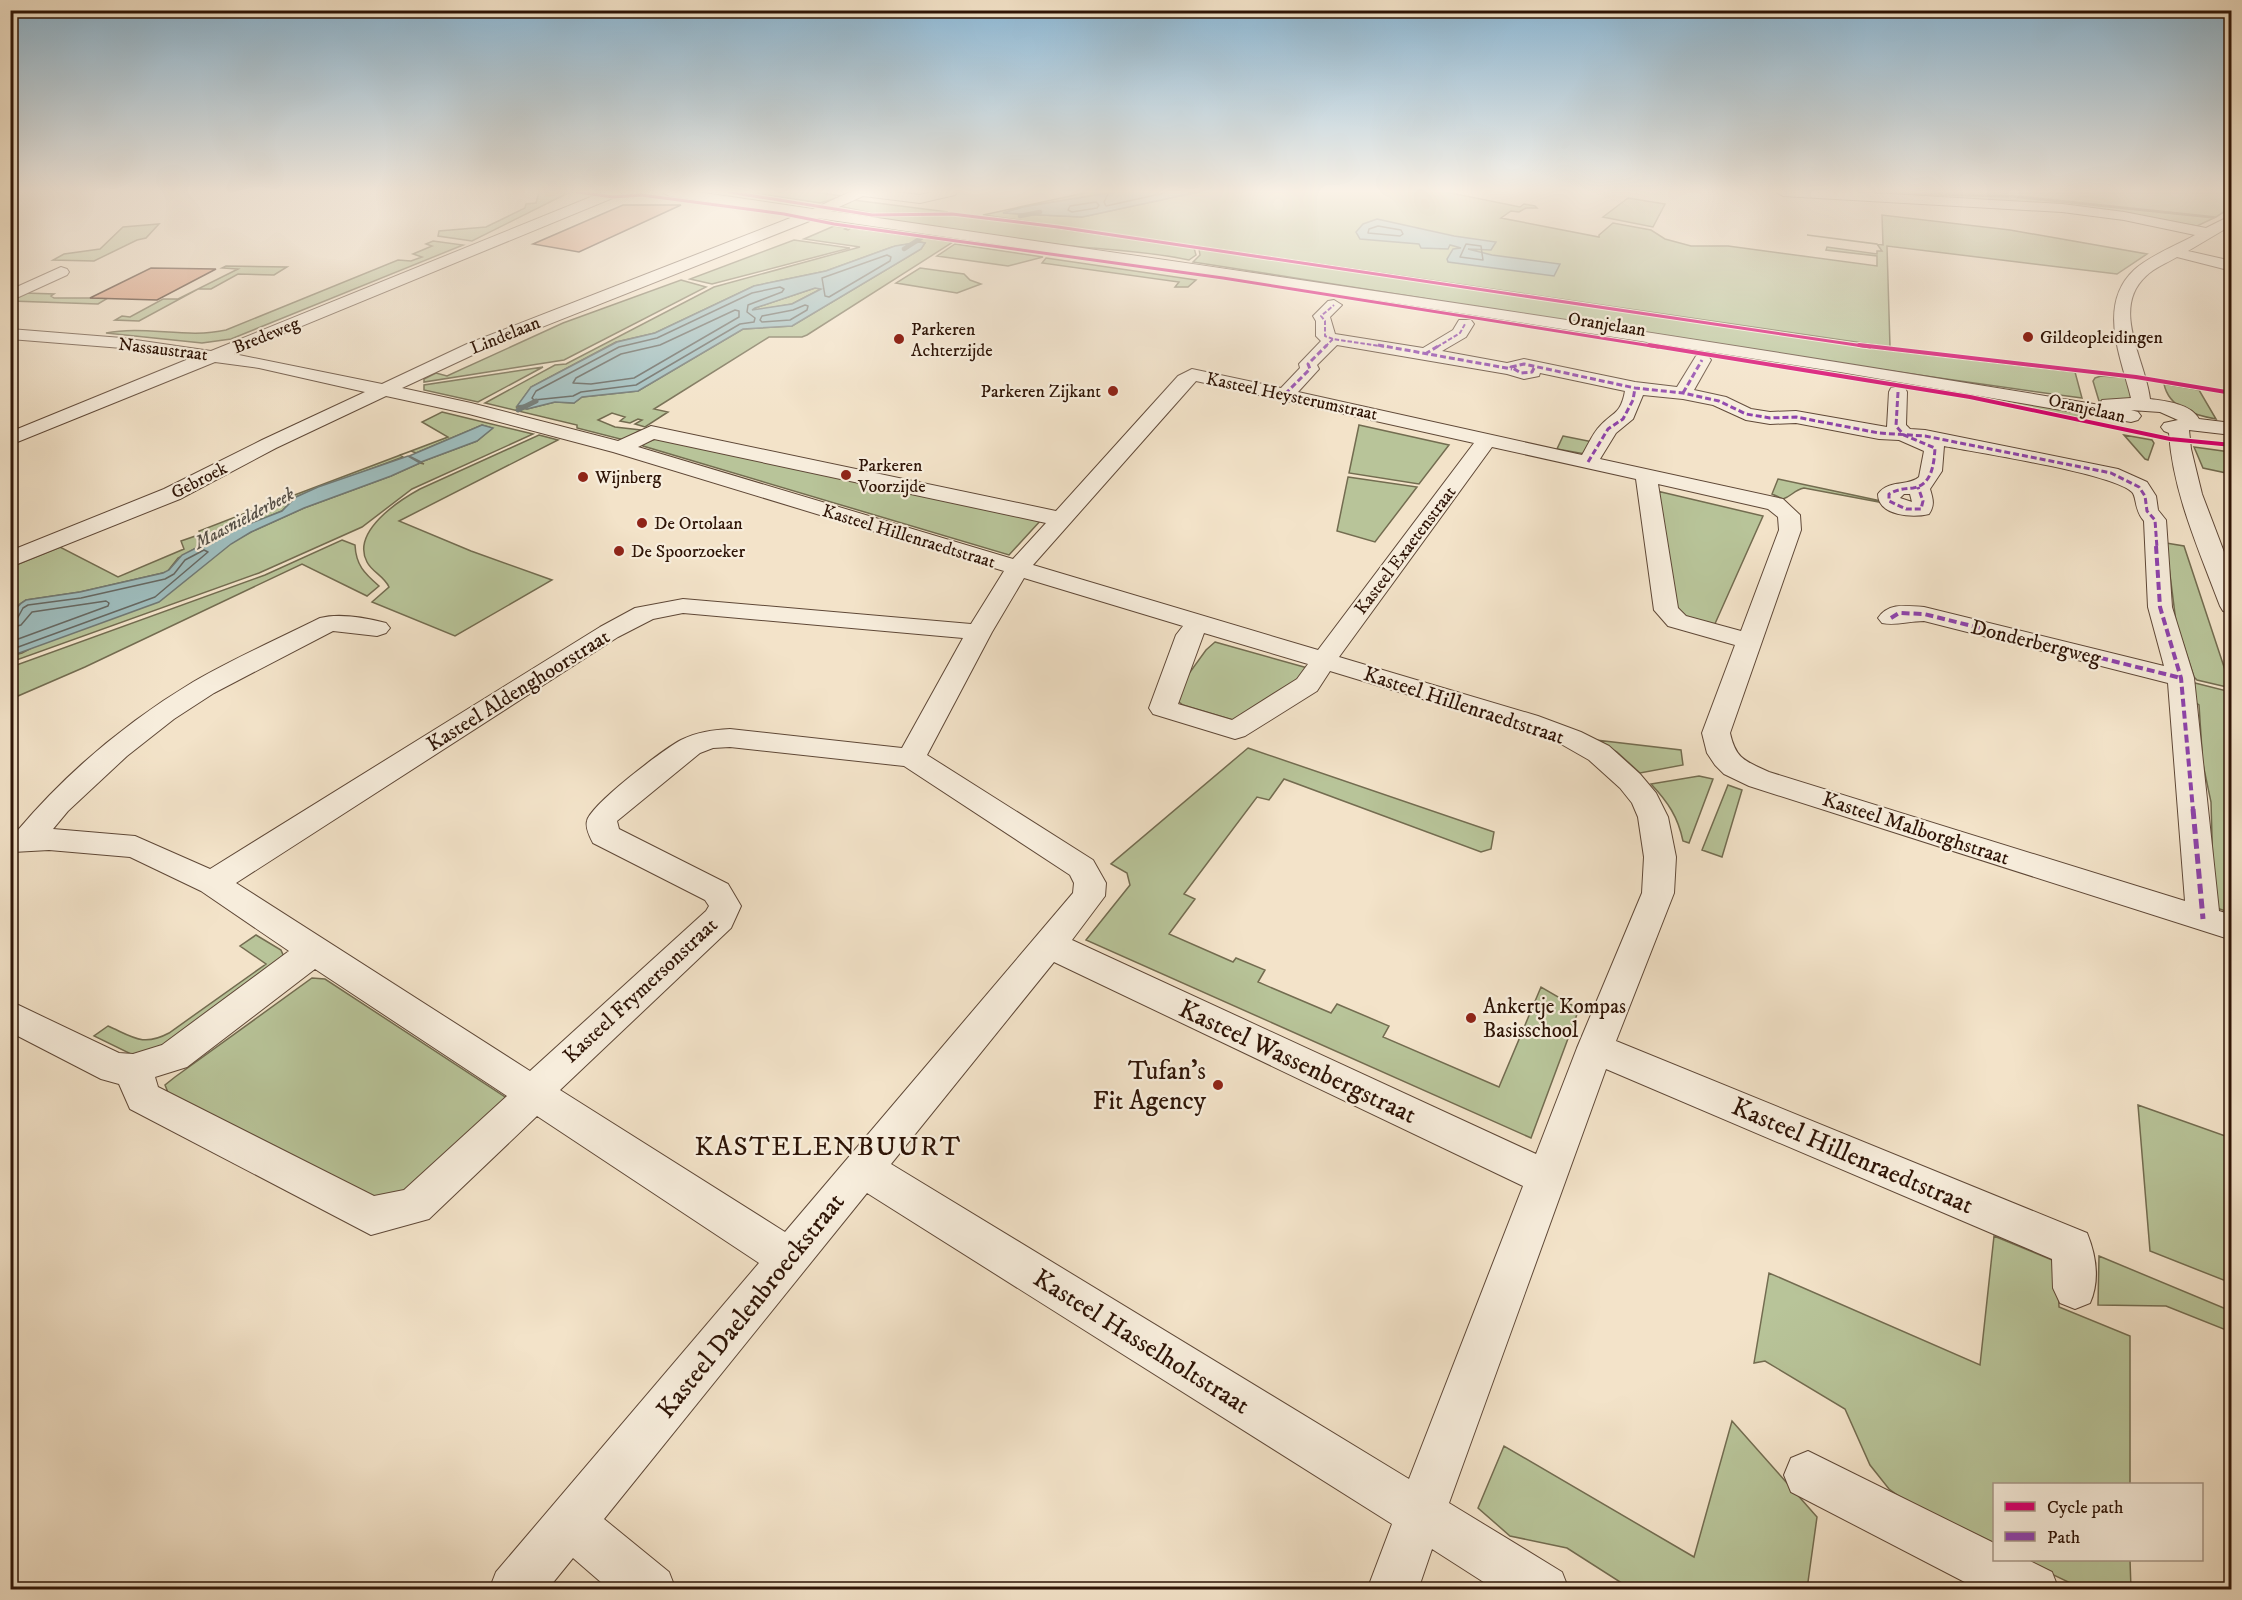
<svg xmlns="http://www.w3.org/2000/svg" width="2242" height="1600" viewBox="0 0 2242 1600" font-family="'IM FELL DW Pica',serif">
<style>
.green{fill:#b8c499;stroke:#736c50;stroke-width:1.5;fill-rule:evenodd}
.water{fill:#9ebdbe;stroke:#717974;stroke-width:1.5;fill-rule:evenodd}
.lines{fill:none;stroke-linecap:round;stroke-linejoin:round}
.shore{stroke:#666862;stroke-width:1.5}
.stream-far1{stroke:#717974;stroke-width:4.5}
.stream{stroke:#717974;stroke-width:5}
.building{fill:#d99878;stroke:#2e1406;stroke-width:1.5}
.minor-casing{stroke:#5f4837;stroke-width:2}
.minor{fill:#f7eddc;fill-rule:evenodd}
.quiet-far3{stroke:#8e44ad;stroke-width:2;stroke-dasharray:4.5 2;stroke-linecap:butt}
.quiet-far2{stroke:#8e44ad;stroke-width:3;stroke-dasharray:6 3;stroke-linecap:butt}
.quiet-far1{stroke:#8e44ad;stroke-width:4;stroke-dasharray:8 4;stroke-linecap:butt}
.quiet{stroke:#8e44ad;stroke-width:5;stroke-dasharray:10 5;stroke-linecap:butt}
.cycleway-far1-casing{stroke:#f7eddc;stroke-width:5}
.cycleway-casing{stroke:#f7eddc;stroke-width:6}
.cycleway-far1{stroke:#d6006c;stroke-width:3}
.cycleway{stroke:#d6006c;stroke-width:4}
.poi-dot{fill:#8f2418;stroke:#f7eddc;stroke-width:2}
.labels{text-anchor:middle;stroke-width:4.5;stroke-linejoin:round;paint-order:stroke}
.far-street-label{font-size:18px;fill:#2e1406;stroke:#f7eddc}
.far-poi-label{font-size:18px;fill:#2e1406;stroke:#f7eddc;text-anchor:start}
.far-water-label{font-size:18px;font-style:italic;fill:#554f46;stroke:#f7eddc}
.street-label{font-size:21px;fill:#2e1406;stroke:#f7eddc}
.poi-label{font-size:21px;fill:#2e1406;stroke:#f7eddc;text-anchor:start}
.near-street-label{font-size:26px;fill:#2e1406;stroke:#f7eddc}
.near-poi-label{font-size:26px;fill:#2e1406;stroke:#f7eddc;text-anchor:end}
.near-neighbourhood-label{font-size:27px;letter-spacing:1.5px;fill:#2e1406;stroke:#f7eddc}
</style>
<rect width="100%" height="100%" fill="#f3e3c9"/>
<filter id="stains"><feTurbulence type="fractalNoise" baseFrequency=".00333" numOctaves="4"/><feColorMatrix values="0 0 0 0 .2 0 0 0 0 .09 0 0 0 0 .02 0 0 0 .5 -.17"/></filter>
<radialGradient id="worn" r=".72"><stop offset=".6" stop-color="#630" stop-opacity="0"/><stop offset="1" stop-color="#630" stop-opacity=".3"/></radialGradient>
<path class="green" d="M539 192H570L472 241 438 236 439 231 486 227 525 208 526 204 536 203Z
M748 192H815L843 196 820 203Z
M1089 192H1115L1023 207 1003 213 1082 217 1198 192H1446L1520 207 1524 204 1535 206 1537 208H1526L1519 212 1511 211 1501 218 1599 237V235L1613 223 1651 230 1665 239 1691 246H1728L1877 266V256L1826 250 1827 247 1877 254V251H1882L1877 244 1807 235 1883 245 1882 215 2010 230 2147 254 2117 274 1887 246 1890 347 983 215Z
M1817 192 2013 197 2214 218 2197 226 2139 217Z
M1887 192 2231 193 2232 207 2216 217 2018 196Z
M1628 198 1665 204 1653 227 1603 217Z
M853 200 948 212 876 214 838 206Z
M848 212 873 216 954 214 1194 248 1196 255 1189 260C1144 250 1099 250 1053 244 983 236 913 224 843 213Z
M159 224 146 238 137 240 94 261 53 260 64 254 100 249 123 227Z
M834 226 847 228 845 229 848 230 851 228 953 242 807 335 802 337H769L654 409 668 412 645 427 635 424 642 420 638 419 630 423 620 421 625 417 612 413 598 420 615 427 641 430 624 440 577 428V425L485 403 555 365 566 364 714 287 860 247 804 239ZM920 242 925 243 921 249 792 326 743 329 638 391 582 397 574 403 555 402 527 409 523 408 525 406 517 407 531 387 616 342 655 333 754 286 826 271 892 247Z
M794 240 850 248 712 284 690 279Z
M433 241 463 245 231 339 202 343 106 333C144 325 187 339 226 330L398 260 411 261 422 257 413 254 432 246 426 244Z
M955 244 1043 257 1008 266 937 256Z
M1199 249 1869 348 2075 372 2082 398C1785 358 1489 308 1193 262L1200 255Z
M1046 258 1196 280 1188 287H1175L1179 282 1042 263Z
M226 266 287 267 274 275 238 274 211 289H198L139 321 115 320 122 316 130 317 163 299H178L238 269 222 268Z
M920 268 964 274 970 280 981 284 957 293 896 283Z
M681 280 706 287 564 360 424 382V379L436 373 447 376 563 323Z
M1261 283H1275L2084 408 2083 419 1911 385Z
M815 288 821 289 792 304 752 311 755 308Z
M24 293 54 294 51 296 54 298H108L98 304 11 301V299Z
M543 367 478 402 424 390V385Z
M2101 376 2130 378 2133 396 2124 401H2099L2093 381 2095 378Z
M2164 384 2199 390 2216 419C2194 415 2169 408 2164 384Z
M442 412 533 434 412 489 362 527 259 573 11 662V656L22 653 251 532 304 508 391 476 420 463 424 464 421 462 477 441 492 428 482 425 416 453 411 451 400 455 403 457 296 497 282 511 207 542 178 558 167 572 80 592 26 600 20 604 11 615V567L60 547 118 577 184 549 181 541 201 534 199 531 251 511 257 519 261 517 255 510 448 437 422 422Z
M1359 425 1449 445 1419 484 1349 473Z
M539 435 558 440 399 521 471 551 552 580 455 636 372 602 389 587C384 576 372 572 367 562 351 532 398 501 420 489Z
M2124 435 2152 440 2154 443 2148 460 2145 459Z
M1563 436 1593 442 1585 454 1557 449Z
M658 438 1042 519 1009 555 643 446 642 444Z
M2194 447 2230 452 2231 474 2203 468Z
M1348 477 1417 487 1375 542 1337 531Z
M1778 479 1881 501 1884 503 1804 488C1794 490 1792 496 1783 499L1772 494Z
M1657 491 1763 516 1714 626 1690 621 1676 610Z
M342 540 355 545C356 565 364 573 379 586L367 596 302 564 85 667 11 699V667L265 575Z
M2166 543 2184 546 2231 688 2197 680 2194 677 2176 622Z
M1215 642 1311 669 1299 682 1233 720 1183 705 1172 697 1206 650Z
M2195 683 2231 692V913L2214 907 2211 802 2203 764 2193 754 2202 751 2199 705 2189 698Z
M1596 740 1681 750 1683 765 1640 773 1617 752Z
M1248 748 1494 832 1491 849 1481 852 1284 779 1269 800 1257 797 1184 894 1195 899 1169 934 1233 962 1236 958 1265 970 1258 982 1331 1013 1337 1004 1389 1026 1383 1037 1499 1087 1541 987 1579 1009 1531 1138 1086 940 1130 885 1127 873 1111 864Z
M1699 776 1713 779 1689 843 1683 841C1678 817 1668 802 1651 784Z
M1728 785 1742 790 1722 857 1702 850Z
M256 935 281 950 284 957 180 1043 137 1057 94 1036 108 1026C133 1037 143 1047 169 1033L266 964 240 946Z
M312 978 325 979 516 1104 414 1198 381 1203 169 1095 165 1085 175 1077Z
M2138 1105 2231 1138V1283L2150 1251Z
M1994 1236 2057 1262 2059 1307 2130 1336V1484H1994V1546L1913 1506 1889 1489 1870 1465 1845 1409 1765 1361 1754 1363 1769 1273 1980 1365Z
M2099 1256 2231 1311V1332L2166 1306 2098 1305Z
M1732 1421 1817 1517 1807 1589H1631L1567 1548 1510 1536 1478 1508 1504 1446 1694 1557Z
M2022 1560H2130L2131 1589H2083Z"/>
<path class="water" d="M1115 192H1198L1082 217 1003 213 1023 207Z
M1377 219 1454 236 1496 242 1491 250 1468 249 1492 255 1560 264 1554 276 1448 262 1447 259 1453 249 1461 248 1450 245 1448 249 1421 248 1419 244 1360 239 1356 232 1363 224Z
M920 242 925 243 921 249 792 326 743 329 638 391 582 397 574 403 555 402 527 409 523 408 526 405 517 406 531 387 617 342 655 333 754 286 826 271 895 246ZM815 288 821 289 792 304 752 310 755 308Z
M482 425 493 428 477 441 421 462 409 456Z
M408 456 420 463 391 476 304 508 251 532 231 544 159 602 11 656C10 635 5 611 26 600L80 592 163 573 169 570 182 555 226 533 282 511 296 497 318 487Z"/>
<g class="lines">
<path class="shore" d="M1109 192 1104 202 1106 206 1169 192
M1096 202 1099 205 1097 208 1072 212 1068 210 1070 206Z
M1378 226 1401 230 1403 234 1400 236 1368 233 1369 229Z
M1466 244 1481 246 1483 260 1460 257Z
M887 255 891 257 890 261 829 297 825 296 822 278Z
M780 287 784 289 782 292 748 305 747 312 755 318 754 322 740 324 636 385 581 392 573 396 534 400 532 398 536 391 619 347 657 338 752 293Z
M805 305 808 306 807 310 790 320 762 322 760 320 762 316 793 310Z
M735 310 739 311V317L634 378 591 384 573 383 576 378 621 354 660 345Z
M10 620 17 619 23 608 28 605 81 598 165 579 174 574 185 560 204 550 208 552 155 597 10 650
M10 628 21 625 32 612 106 601 109 603 108 606 10 642"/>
<path class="stream-far1" d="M1020 216 1040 212
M904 249 921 238"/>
<path class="stream" d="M518 410 536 401"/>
</g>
<path class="building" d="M623 205H681L579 252 533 244Z
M151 268 216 269 157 300 90 298Z"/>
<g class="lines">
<defs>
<path id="minor" d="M603 192H622L620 195 234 354 382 384 467 344 798 215 669 196 662 192H697L813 209 850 192H896L920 195 932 192H957L955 195 920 203 863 196 830 211C1254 273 1678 334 2100 405L2102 400 2131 398C2121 357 2097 305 2134 270 2149 256 2177 245 2195 235L2124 220 2062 212 1783 196 1776 192H1855L2062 204 2124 212 2206 228 2232 215V225L2188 251 2232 261V271L2177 257C2167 263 2154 268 2146 276 2110 309 2146 361 2150 399 2166 401 2191 404 2199 419L2232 423V435L2189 430 2191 449 2202 494 2232 573V613L2223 611 2220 606C2199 550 2173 493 2169 433L2164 431 2161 427 2164 423 2178 420 2160 412 2131 410 2138 412 2141 416 2138 420 2131 422 1840 372 1395 303 817 218 479 352 402 388 471 403 618 441 651 426 1056 511 1178 376 1192 369 1281 388 1300 368 1299 364 1321 341 1316 336V321L1313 316 1328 301 1334 300 1342 305 1330 317 1335 334 1423 348 1453 330 1459 320H1471L1474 324 1466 337 1442 351 1507 363 1524 359 1635 382 1677 387 1696 356H1708L1711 360 1694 390 1726 397 1751 409 1770 412 1796 411 1887 427 1889 392 1891 388H1905L1907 392 1906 425 1910 429 1925 430 2118 469 2147 482 2156 496 2158 510 2166 520 2172 607 2194 678 2219 911 2232 915V940L1749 786 1724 774 1715 765 1707 753 1702 733 1735 645 1668 626 1654 610 1636 479 1492 447 1339 657 1538 716 1581 732 1609 746 1640 774 1656 793 1668 817 1676 857 1674 893 1616 1041 2087 1233C2096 1255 2100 1281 2090 1303L2075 1309 2060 1303 2053 1288 2052 1259 1606 1069 1449 1503 1562 1572 1569 1590H1496L1432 1549 1418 1590H1367L1392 1524 867 1193 604 1519 669 1572 676 1590H610L573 1558 547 1590H489L496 1572 759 1263 537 1116 429 1219 371 1235 130 1109 119 1084 101 1079 10 1032V1001L119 1053 133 1054 162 1045 289 951 201 891 130 857 49 850 13 852 10 851V831L18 830C67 772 128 721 193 682 234 658 278 639 320 618 339 613 367 618 386 623L390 628 386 633 377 636 333 631 214 693 174 719 127 756 68 811 53 829 135 836 210 869 600 627 635 608 683 599 971 624 1004 571 613 452 469 414 386 396 276 448 180 499 10 567V551L164 489 262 440 365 392 259 368 215 362 10 445V432L191 358 122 348 10 339V329L122 338 211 351ZM1337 345 1507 374 1524 379 1539 376 1540 373 1625 391C1621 414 1613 412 1600 426 1593 433 1588 445 1582 455L1298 392 1319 369 1317 365ZM1196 381 1474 443 1318 650 1033 565ZM1643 395 1683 399 1713 405 1746 420 1770 424 1796 423 1879 439 1899 440 1924 451 1919 477C1907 487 1889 479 1878 494 1878 516 1913 518 1929 514 1935 505 1933 499 1930 489L1942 471 1944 446C1978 453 2112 473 2132 492 2137 497 2134 510 2144 521L2148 607 2164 666 1924 607C1907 606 1889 602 1878 618L1882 623C1895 626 1909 621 1924 621L2168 683 2185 901 1769 772C1746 761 1736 760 1730 733L1801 530 1800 515 1783 499 1600 459 1616 433 1633 419ZM654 439 1046 523 1013 559 638 447ZM1658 484 1768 509 1778 517 1779 530 1741 631 1686 616 1678 608ZM1904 494H1910L1912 502 1900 498ZM1024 578 1183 626 1176 635 1149 708 1153 714 1235 739 1245 736 1317 691 1330 671 1518 728 1561 744 1589 760 1620 788 1632 803 1638 817 1644 857 1642 893 1577 1048 1536 1154 1072 940 1105 896 1106 883 1093 860 927 755 992 632ZM683 613 963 638 902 748 730 729C712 730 697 732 681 740 664 749 590 805 587 821 585 828 590 837 593 843L705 900 709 906 706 911 530 1071 236 883 618 637 653 619ZM1204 633 1308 664 1297 679 1232 720 1178 704ZM730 747 904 766 1070 875 1074 883 1073 893 785 1232 560 1090 731 928 741 906 728 884 619 829 617 821 700 753 713 748ZM1054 962 1523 1186 1409 1479 891 1164ZM315 969 507 1096 404 1190 374 1196 158 1087 155 1077 187 1067Z
M61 267 67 269 69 272 67 275 10 301V290Z
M1808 1451 1994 1543V1560H2028L2052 1572 2059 1590H1980L1791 1492 1784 1475 1791 1458Z"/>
</defs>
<use href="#minor" class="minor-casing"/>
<use href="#minor" class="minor"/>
<path class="quiet-far3" d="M1333 339 1325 336V321L1321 316 1334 305
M1325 347 1333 339 1386 347
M1437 347 1460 333 1465 324"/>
<path class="quiet-far2" d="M1378 345 1512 369
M1425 354 1440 345
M1534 368 1532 372 1521 373 1511 367 1524 364 1635 388 1683 393 1719 401 1746 414 1770 418 1796 417 1879 433 1925 436 2111 473 2139 487 2145 496 2147 511 2155 520 2157 548
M1898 392 1896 426 1904 435 1935 448C1934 464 1932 485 1913 488 1903 489 1898 489 1889 494V501L1906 509H1921L1923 501 1918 487
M1683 393 1702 360
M1285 394 1310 369 1308 364 1327 345
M1588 462 1608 429 1623 419 1633 400 1635 388"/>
<path class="quiet-far1" d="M2156 546 2160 607 2181 678 2193 810
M1891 618 1899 613 1924 614 2181 678"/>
<path class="quiet" d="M2193 809 2203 919"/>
<defs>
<path id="cycleway-far1" d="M577 192 613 197 641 195 784 214 834 224 1223 278 1658 347
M729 192 872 215 952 214 1058 227 1870 347"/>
<path id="cycleway" d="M1649 345 1970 397 2170 439 2232 445
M1859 345 2136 377 2232 393"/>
</defs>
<use href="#cycleway-far1" class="cycleway-far1-casing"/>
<use href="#cycleway" class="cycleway-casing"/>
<use href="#cycleway-far1" class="cycleway-far1"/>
<use href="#cycleway" class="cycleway"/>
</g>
<linearGradient id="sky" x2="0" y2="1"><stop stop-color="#8ab8d7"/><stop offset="0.46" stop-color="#faf2e7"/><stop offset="1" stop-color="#faf2e7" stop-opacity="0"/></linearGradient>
<rect width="2242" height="416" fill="url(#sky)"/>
<g class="poi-dot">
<circle cx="2028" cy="337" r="6"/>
<circle cx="899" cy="339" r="6"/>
<circle cx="1113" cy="391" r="6"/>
<circle cx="846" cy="475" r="6"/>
<circle cx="583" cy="477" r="6"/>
<circle cx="642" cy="523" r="6"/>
<circle cx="619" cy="551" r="6"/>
<circle cx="1471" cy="1018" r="6"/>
<circle cx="1218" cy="1085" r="6"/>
</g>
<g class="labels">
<g class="far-street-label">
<text transform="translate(1607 324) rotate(9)" y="6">Oranjelaan</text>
<text transform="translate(266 335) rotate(-22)" y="6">Bredeweg</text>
<text transform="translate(505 335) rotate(-22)" y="6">Lindelaan</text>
<text transform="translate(163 349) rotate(7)" y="6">Nassaustraat</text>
<text transform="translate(1292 396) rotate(12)" y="6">Kasteel Heysterumstraat</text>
<text transform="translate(2087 408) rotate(13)" y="6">Oranjelaan</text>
<text transform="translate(199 480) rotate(-27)" y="6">Gebroek</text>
<text transform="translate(909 536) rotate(17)" y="6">Kasteel Hillenraedtstraat</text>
<text transform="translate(1405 550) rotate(-53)" y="6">Kasteel Exaetenstraat</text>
</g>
<g class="far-poi-label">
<text x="911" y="335">Parkeren<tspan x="911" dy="21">Achterzijde</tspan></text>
<text x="2040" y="343">Gildeopleidingen</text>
<text x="1101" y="397" text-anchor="end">Parkeren Zijkant</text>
<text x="858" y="471">Parkeren<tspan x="858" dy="21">Voorzijde</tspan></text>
<text x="595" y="483">Wijnberg</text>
<text x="654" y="529">De Ortolaan</text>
<text x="631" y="557">De Spoorzoeker</text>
</g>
<g class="far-water-label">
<text transform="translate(244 518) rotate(-28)" y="6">Maasnielderbeek</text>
</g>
<g class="street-label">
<text transform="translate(2036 642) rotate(14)" y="7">Donderbergweg</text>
<text transform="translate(518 690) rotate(-32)" y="7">Kasteel Aldenghoorstraat</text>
<text transform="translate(1464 705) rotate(18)" y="7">Kasteel Hillenraedtstraat</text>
<text transform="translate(1916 828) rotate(18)" y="7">Kasteel Malborghstraat</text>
<text transform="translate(640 990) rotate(-43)" y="7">Kasteel Frymersonstraat</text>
</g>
<g class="poi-label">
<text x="1483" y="1013">Ankertje Kompas<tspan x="1483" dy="24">Basisschool</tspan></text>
</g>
<g class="near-street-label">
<text transform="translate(1298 1061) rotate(25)" y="9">Kasteel Wassenbergstraat</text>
<text transform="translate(1853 1155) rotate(23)" y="9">Kasteel Hillenraedtstraat</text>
<text transform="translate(750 1305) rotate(-51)" y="9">Kasteel Daelenbroeckstraat</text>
<text transform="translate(1142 1341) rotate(32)" y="9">Kasteel Hasselholtstraat</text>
</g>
<g class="near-poi-label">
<text x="1206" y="1079">Tufan's<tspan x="1206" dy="30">Fit Agency</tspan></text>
</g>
<g class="near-neighbourhood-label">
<text x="828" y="1155">KASTELENBUURT</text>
</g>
</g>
<rect width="2242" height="1600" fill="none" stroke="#f3e3c9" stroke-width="36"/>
<rect x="12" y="12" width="2218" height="1576" fill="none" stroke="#2e1406" stroke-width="3"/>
<rect x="18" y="18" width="2206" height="1564" fill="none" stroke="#2e1406" stroke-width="1.5"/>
<rect x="1993" y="1483" width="210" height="78" fill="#f7eddc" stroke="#a79686" stroke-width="1.5"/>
<rect x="2005" y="1502" width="30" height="9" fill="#d6006c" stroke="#a79686" stroke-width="1.5"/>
<text x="2047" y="1513" font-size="18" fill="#2e1406">Cycle path</text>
<rect x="2005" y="1532" width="30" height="9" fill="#8e44ad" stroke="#a79686" stroke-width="1.5"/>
<text x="2047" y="1543" font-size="18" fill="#2e1406">Path</text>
<rect width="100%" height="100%" filter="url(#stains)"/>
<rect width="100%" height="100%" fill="url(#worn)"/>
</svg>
